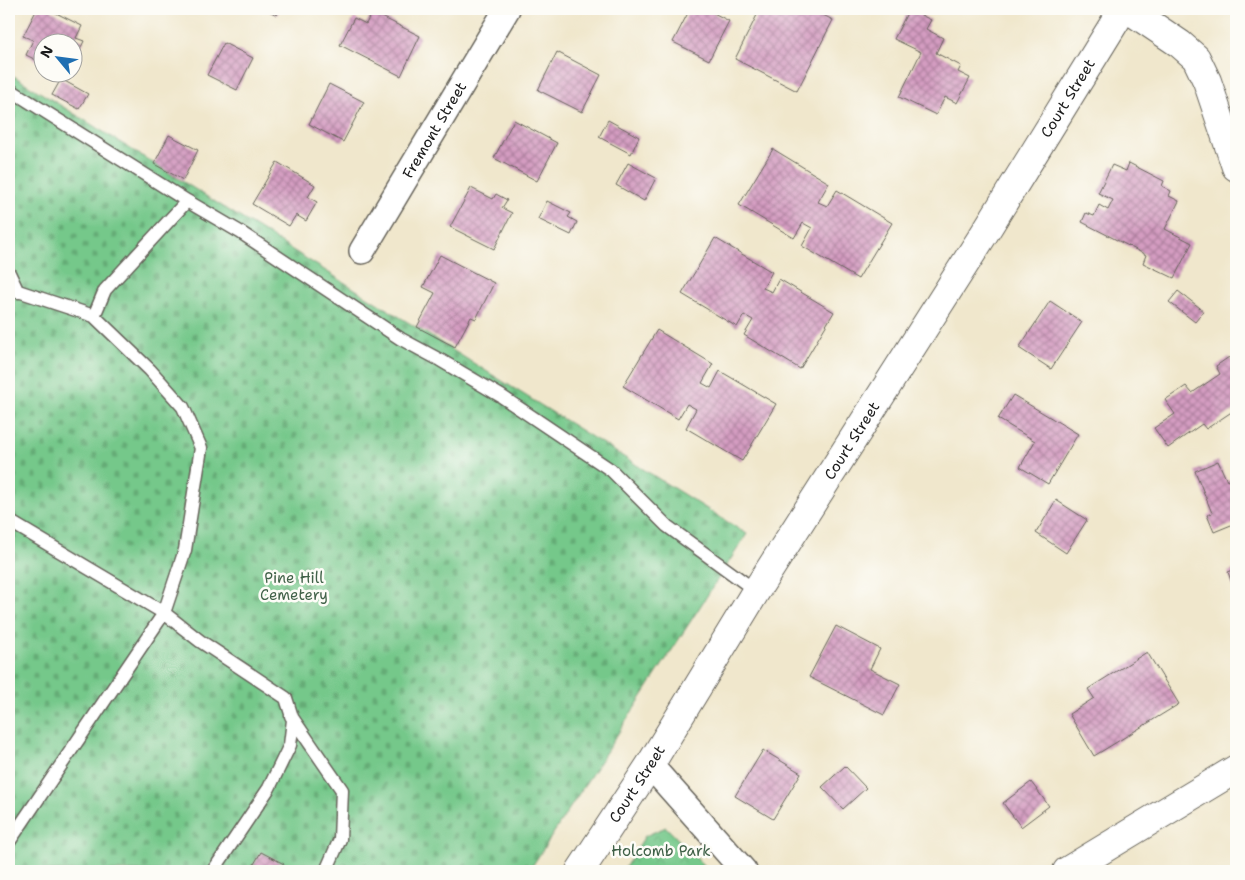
<svg xmlns="http://www.w3.org/2000/svg" width="1245" height="880" viewBox="0 0 1245 880" font-family="'Shantell Sans',sans-serif">
<style>
.cemetery{fill:url(#cemetery-stones);stroke:#487253}
.park{fill:url(#park-crowns);stroke:#487253}
.building{fill:url(#building-cross-hatch)}
.lines{fill:none;stroke-linecap:round;stroke-linejoin:round}
.lane-casing{stroke:#66635a;stroke-width:15}
.street-casing{stroke:#66635a;stroke-width:28}
.secondary-casing{stroke:#66635a;stroke-width:30}
.lane{stroke:#fff;stroke-width:12}
.street{stroke:#fff;stroke-width:25}
.secondary{stroke:#fff;stroke-width:28}
.labels{text-anchor:middle;stroke-width:5;stroke-linejoin:round;paint-order:stroke}
.street-label{font-size:15px;fill:#1c1c1c;stroke:#fdfcf7}
.park-label{font-size:15px;fill:#406148;stroke:#fdfcf7}
</style>
<defs>
<pattern id="cemetery-stones" width="16" height="16" patternUnits="userSpaceOnUse" patternTransform="scale(1.25)"><rect width="16" height="16" fill="#75c88a"/><path d="M2 7V4a2 2 0 0 1 4 0v3zM10 15v-3a2 2 0 0 1 4 0v3z" fill="#65ab76"/></pattern>
<pattern id="park-crowns" width="20" height="18" patternUnits="userSpaceOnUse" patternTransform="scale(1.25)"><rect width="20" height="18" fill="#75c88a"/><path d="M2 6a3 3 0 1 1 6 0M12 15a3 3 0 1 1 6 0" fill="none" stroke="#65ab76"/></pattern>
<pattern id="building-cross-hatch" width="8" height="8" patternUnits="userSpaceOnUse" patternTransform="scale(1.25)"><rect width="8" height="8" fill="#d49cc1"/><path d="M0 0l8 8M0 8l8-8" fill="none" stroke="#ab7e9c"/></pattern>
</defs>
<rect width="100%" height="100%" fill="#fdfcf7"/>
<filter id="ink" filterUnits="userSpaceOnUse"><feTurbulence type="fractalNoise" baseFrequency=".02" numOctaves="2"/><feDisplacementMap in="SourceGraphic" scale="10" xChannelSelector="R" yChannelSelector="G"/><feConvolveMatrix kernelMatrix="1 2 1 2 8 2 1 2 1" color-interpolation-filters="sRGB"/></filter>
<filter id="wash" filterUnits="userSpaceOnUse"><feTurbulence type="fractalNoise" baseFrequency=".0096" numOctaves="4" result="noise"/><feDisplacementMap in="SourceGraphic" scale="20" xChannelSelector="R" yChannelSelector="G"/><feGaussianBlur stdDeviation="1.12" result="paint"/><feColorMatrix in="noise" values="0 0 0 0 0 0 0 0 0 0 0 0 0 0 0 0 0 1.4 0 .05"/><feComposite in="paint" operator="in"/></filter>
<g filter="url(#wash)">
<rect width="100%" height="100%" fill="#f0e7cc"/>
<path class="cemetery" d="M9 73 747 534 529 871H9Z"/>
<path class="park" d="M666 827 709 871H623L645 836Z"/>
<g id="blocks">
<path class="building" d="M37 9H53L52 11 82 26 76 38 84 41 76 58 72 56V42H42V63L26 55 33 40 23 36Z
M265 9H280L277 15Z
M690 9H706L729 21 709 60 673 42Z
M760 9H811L833 20 797 91 735 59Z
M909 9 931 20 926 29 943 38 936 53 961 66 958 72 970 78 957 103 945 97 936 115 899 97 921 52 894 39Z
M372 12 420 36 401 76 340 45 354 18 366 24Z
M224 43 253 58 237 90 207 75Z
M557 52 601 75 582 112 538 90Z
M61 79 88 94 79 109 52 95Z
M329 84 364 102 343 142 309 124Z
M514 120 557 143 537 181 494 158Z
M608 120 639 137 631 154 599 137Z
M169 135 198 150 183 180 154 164Z
M773 149 829 183 818 202 827 206 837 190 892 223 858 279 802 246 812 228 803 223 794 238 739 205Z
M277 162 315 185 308 197 317 202 306 221 296 215 289 226 252 204Z
M628 163 656 178 644 201 616 185Z
M1129 163 1164 181 1162 186 1171 191 1169 196 1179 201 1165 229 1192 243 1174 278 1143 263 1146 255 1082 222 1086 213 1094 216 1099 205 1108 210 1113 200 1098 193 1112 165 1126 171Z
M471 188 493 199 496 194 507 200 502 208 512 213 494 249 450 227Z
M547 201 571 213 568 217 577 222 571 235 538 219Z
M715 238 772 272 763 288 772 292 779 279 834 312 800 369 744 335 753 320 744 315 737 327 682 294Z
M440 255 494 283 476 319 471 317 455 347 417 327 435 293 423 287Z
M1178 291 1204 311 1195 322 1169 302Z
M1050 301 1082 322 1051 369 1019 348Z
M657 330 713 364 702 383 711 388 720 371 776 404 742 461 686 428 696 409 687 404 678 419 623 386Z
M1229 357 1236 367V409L1206 429 1202 424 1168 448 1154 428 1175 414 1165 400 1186 386 1192 393 1220 374 1216 366Z
M1013 395 1078 434 1048 484 1020 467 1035 441 998 419Z
M1218 461 1227 481 1236 477V523L1214 532 1207 515 1212 513 1195 471Z
M1056 500 1087 520 1066 553 1036 533Z
M1236 569V595L1228 572Z
M836 626 880 649 870 669 900 684 884 715 809 677Z
M1147 652 1179 704 1094 756 1069 714 1094 698 1088 689Z
M763 750 801 773 773 819 735 796Z
M845 766 866 788 843 809 822 787Z
M1031 782 1049 806 1021 827 1003 803Z
M261 852 284 864 280 871H250Z"/>
</g>
</g>
<g filter="url(#ink)">
<use href="#blocks" fill-opacity="0" stroke="#66635a" stroke-width="1"/>
<g class="lines">
<defs>
<path id="lane" d="M9 89 187 201
M9 273 18 292
M9 288 94 316
M9 521 164 613 9 842
M291 716 342 790 340 839 326 871
M213 871 269 788 290 745 293 720 286 698 200 641 164 613 185 550 201 448 183 407 150 370 94 316 105 290 187 201 240 232 401 339 440 360 501 396 611 470 667 526 756 591"/>
<g id="street">
<path id="s1" d="M362 251 507 9"/>
<path d="M650 765 744 871"/>
</g>
<g id="secondary">
<path d="M1128 9 1180 44 1196 58 1207 81 1236 167"/>
<path id="s2" d="M580 871 650 765 756 591 984 234 1123 9"/>
<path d="M1067 871 1236 769"/>
</g>
</defs>
<use href="#lane" class="lane-casing"/>
<use href="#street" class="street-casing"/>
<use href="#secondary" class="secondary-casing"/>
<use href="#lane" class="lane"/>
<use href="#street" class="street"/>
<use href="#secondary" class="secondary"/>
</g>
</g>
<g class="labels">
<g class="street-label">
<text dy="5" stroke="none"><textPath href="#s2" startOffset="914">Court Street</textPath></text>
<text dy="5" stroke="none"><textPath href="#s1" startOffset="141">Fremont Street</textPath></text>
<text dy="5" stroke="none"><textPath href="#s2" startOffset="509">Court Street</textPath></text>
<text dy="5" stroke="none"><textPath href="#s2" startOffset="104">Court Street</textPath></text>
</g>
<g class="park-label">
<text x="294" y="583">Pine Hill<tspan x="294" dy="17">Cemetery</tspan></text>
<text x="661" y="856">Holcomb Park</text>
</g>
</g>
<rect width="1245" height="880" fill="none" stroke="#fdfcf7" stroke-width="30"/>
<g transform="translate(58 58) rotate(299)"><circle r="24" fill="#fdfcf7" stroke="#a3a29f"/>
<path d="M0-4L9 19L0 12L-9 19Z" fill="#1f6fb2"/>
<text y="-8" font-size="14" font-weight="bold" text-anchor="middle" fill="#1c1c1c">N</text>
</g>
</svg>
